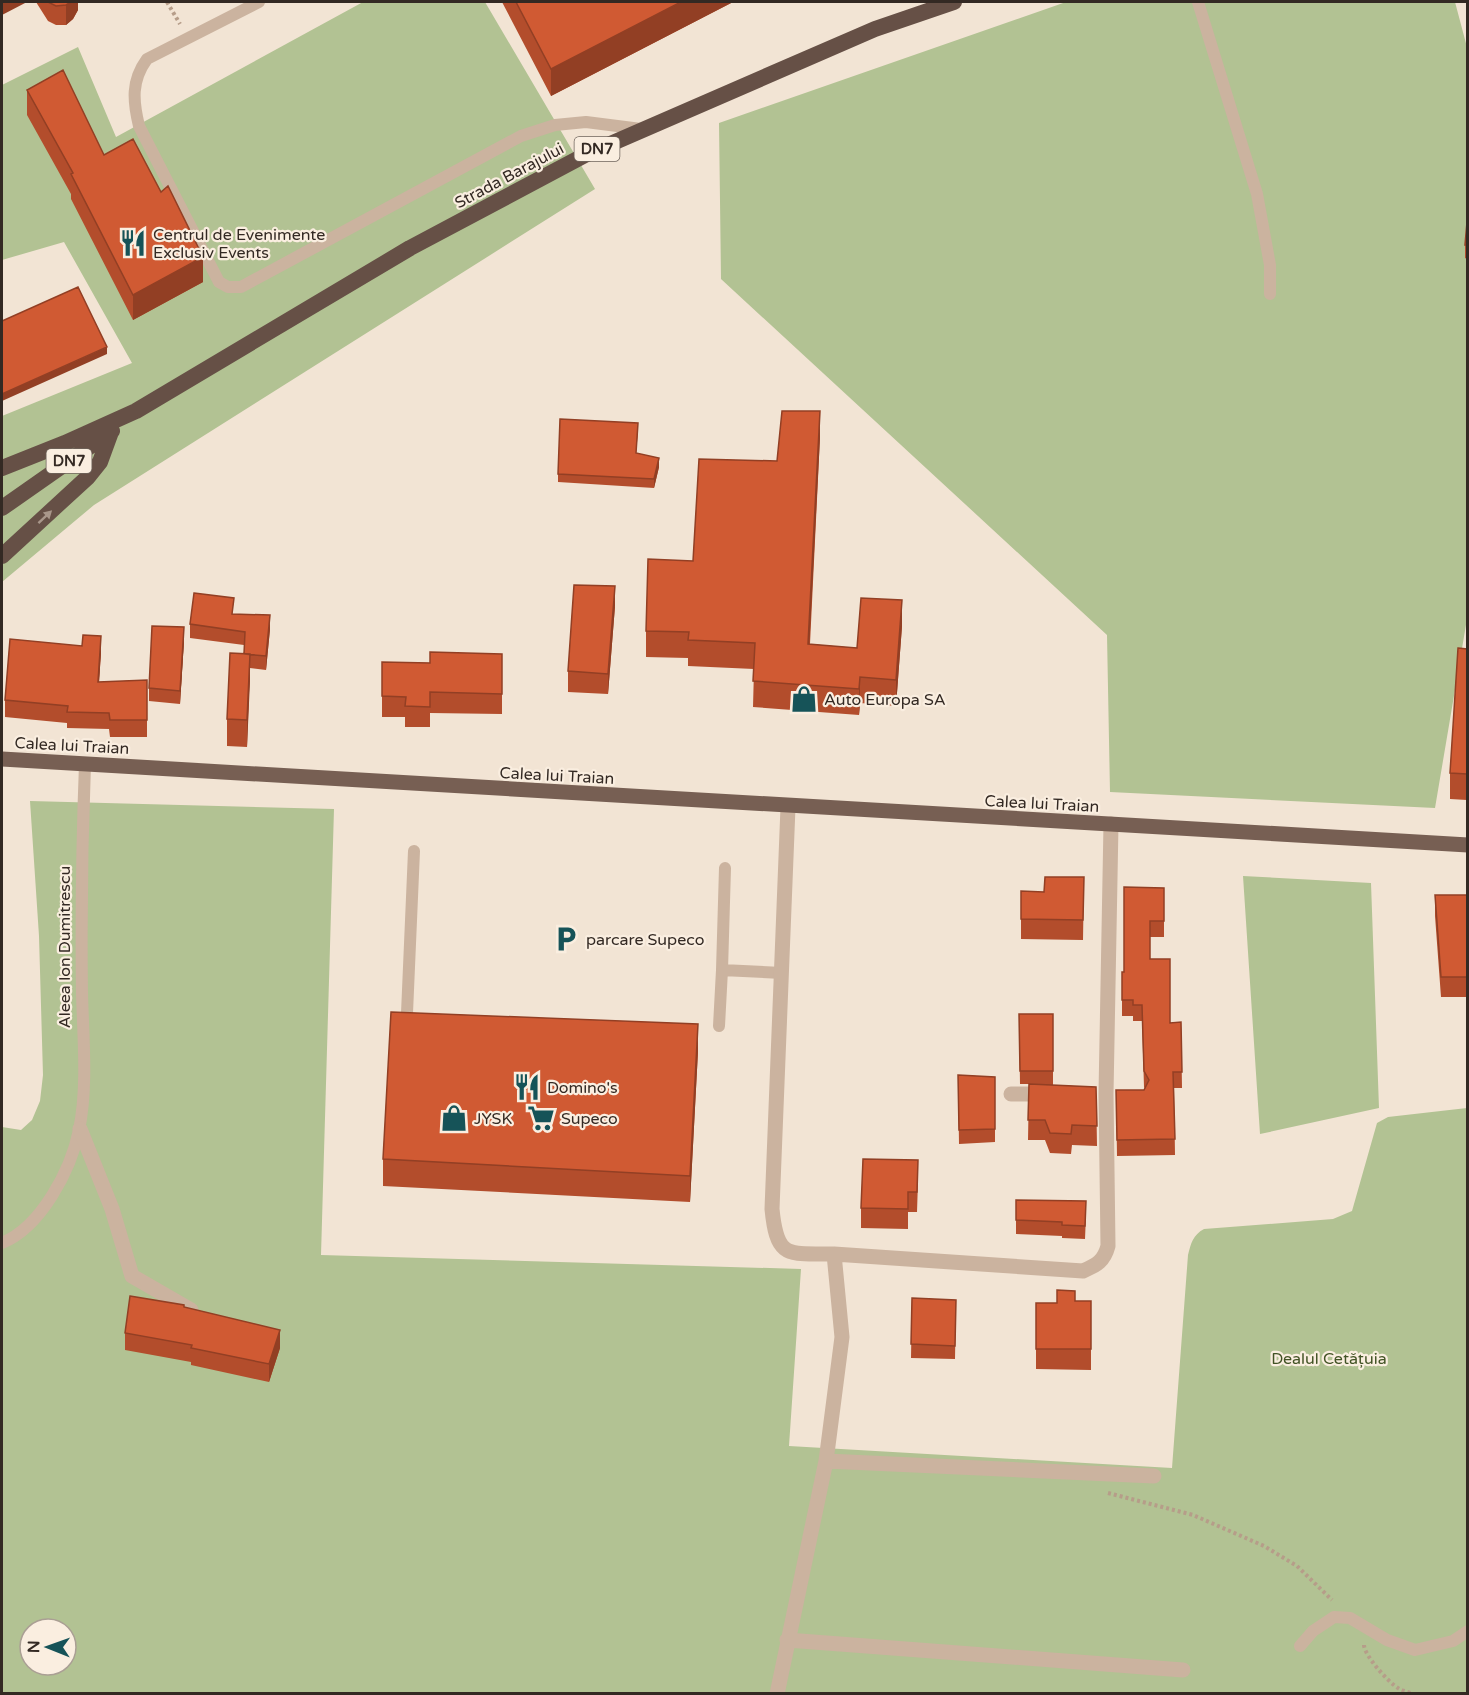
<svg xmlns="http://www.w3.org/2000/svg" width="1469" height="1695" viewBox="0 0 1469 1695" font-family="'Varela Round',sans-serif">
<style>
.green{fill:#b2c293;fill-rule:evenodd}
.lines{fill:none;stroke-linecap:round;stroke-linejoin:round}
.path{stroke:#b69d89;stroke-width:4;stroke-dasharray:3 3;stroke-linecap:butt}
.service{stroke:#cbb39f;stroke-width:12}
.minor{stroke:#cbb39f;stroke-width:15}
.primary{stroke:#775f53;stroke-width:15}
.trunk{stroke:#665046;stroke-width:16}
.wall{fill:#b34d2c}
.shaded-wall{fill:#923f24}
.building{fill:#d05a33;stroke:#923f24;stroke-width:1.5}
.oneway{fill:#a9978b}
.labels{text-anchor:middle;stroke-width:4.5;stroke-linejoin:round;paint-order:stroke}
.shield{fill:#faeee0;stroke:#6f645c;stroke-width:1.5}
.shield-label{font-size:15px;font-weight:bold;fill:#332923}
.street-label{font-size:16px;fill:#332923;stroke:#faeee0}
.poi-label{font-size:16px;fill:#332923;stroke:#faeee0;text-anchor:start}
.park-label{font-size:16px;fill:#425325;stroke:#faeee0}
</style>
<rect width="100%" height="100%" fill="#f2e4d4"/>
<path class="green" d="M363 2H485L595 189 94 505 2 582V416L132 363 64 242 2 260V85L78 47 116 137Z
M1066 2H1455L1468 51V613L1435 808 1110 792 1107 635 721 279 719 123Z
M30 801 334 809 321 1255 801 1269 789 1446 1172 1468 1188 1255C1191 1243 1193 1235 1204 1229L1333 1219 1352 1211 1377 1123 1388 1117 1467 1108V1693H2V1127L21 1130 32 1120 40 1101 43 1075 39 936ZM30 1629H66V1665H30Z
M1243 876 1371 883 1379 1108 1260 1134Z"/>
<g class="lines">
<path class="path" d="M167 2 180 24
M1108 1493 1193 1515 1264 1546 1297 1566 1332 1600
M1364 1645C1364 1655 1388 1682 1398 1688 1402 1691 1407 1691 1412 1694"/>
<path class="service" d="M259 2 147 59C131 81 133 101 139 126L219 282 228 287H241L521 136 555 125 586 122 641 129
M1198 2 1257 194 1270 265V294
M722 970 725 868
M407 1013 414 851
M719 1026 722 970 782 973
M2 1243C41 1227 71 1170 79 1130 88 1087 83 1036 82 993 81 916 82 840 85 764
M1300 1646 1313 1631 1334 1617 1350 1618 1387 1640 1415 1650 1453 1641 1468 1631"/>
<path class="minor" d="M788 807 772 1209C777 1261 789 1253 834 1254
M1011 1094H1047
M80 1129 112 1209 132 1276 191 1310
M826 1461 1154 1476
M787 1640 1183 1670
M777 1694 826 1461 842 1337 834 1254 1083 1271C1097 1265 1104 1261 1108 1246L1106 1094 1111 824"/>
<path class="primary" d="M2 759 1468 845"/>
<path class="trunk" d="M2 468 65 443 136 411 410 248 585 155 875 29 954 2
M2 508 112 431
M2 556 88 477 100 462 111 432"/>
</g>
<path class="wall" d="M36 2H78V10L73 19 66 25H56L48 21Z
M502 2H733L551 96Z
M27 90 104 155 203 282 133 320 71 199V194L27 115Z
M1467 222V259L1465 258V245Z
M638 432 636 453 659 467 654 488 558 482V474Z
M820 437 810 644 857 648 902 626 896 706 860 703 859 715 753 707 754 669 688 666V658L646 657V631L693 561 777 461Z
M615 606 608 694 568 692V671Z
M234 614 270 629 266 670 250 668 247 747 227 746V719L244 654V645L190 638V624Z
M184 641 180 704 149 701V688Z
M1467 649V800L1450 799V773Z
M101 652 99 682 147 680V737H110L109 729 67 728V723L5 717V700Z
M502 654V714L430 713V727H405V717H382V662L430 663Z
M1084 877 1083 940 1021 939V919L1044 892Z
M1164 888V937H1150V959L1170 1023 1181 1022 1182 1088H1174L1175 1155 1117 1156 1116 1090H1144L1145 1089 1144 1087 1142 1021H1133V1016H1122V972H1124Z
M1435 895 1467 916V997H1441L1435 916Z
M1019 1014H1053V1085L1096 1087 1097 1146 1072 1145 1071 1154 1050 1153 1045 1140H1028L1029 1084H1020Z
M698 1051 690 1202 383 1186V1159Z
M958 1075 995 1077V1142L959 1144Z
M918 1181 917 1212H908V1229L861 1228V1208Z
M1016 1200 1086 1215 1085 1239 1062 1238V1236L1016 1234Z
M912 1298 956 1300 955 1359 911 1358Z
M1075 1301H1091V1370L1036 1369V1303H1057Z
M184 1307 280 1348 269 1382 191 1365V1362L125 1350V1333Z"/>
<path class="shaded-wall" d="M2 2H27L2 15Z
M71 2H78V10L73 19 66 25V5Z
M682 2H733L551 96V69Z
M203 257V282L133 320V295Z
M107 347V354L2 401V394Z
M820 411V437L808 670V644Z
M659 458V467L654 488V479Z
M615 586V606L608 694V674Z
M902 600V626L896 706V680Z
M270 615V629L266 670V656Z
M184 627V641L180 704V691Z
M101 636V652L98 698V682Z
M250 654V681L247 747V720Z
M860 677V703L859 715V689Z
M698 1024V1051L690 1202V1176Z
M280 1330V1348L269 1382V1364Z"/>
<path class="building" d="M48 2H71L66 5 56 6Z
M516 2H681L551 69Z
M63 70 104 155 133 139 161 192 168 186 203 257 133 295 71 174 73 173 27 90Z
M1467 222V245H1465Z
M78 287 107 347 2 394V321Z
M782 411H820L808 644 857 648 861 598 902 600 896 680 860 677 859 689 753 681 755 643 688 640 689 632 646 631 648 559 693 561 699 459 777 461Z
M560 419 638 423 636 453 659 458 654 479 558 474Z
M574 585 615 586 608 674 568 671Z
M194 593 234 598 232 614 270 615 266 656 244 654 245 632 190 624Z
M152 626 184 627 180 691 149 688Z
M83 635 101 636 98 682 147 680V720H110L109 713 67 712 68 706 5 700 10 639 82 646Z
M1458 648 1467 649V774L1450 773Z
M430 652 502 654V694L430 692V707L405 706 406 697 382 696V662L430 663Z
M230 653 250 654 247 720 227 719Z
M1045 877H1084L1083 920 1021 919V891L1044 892Z
M1124 887 1164 888V921H1150V959H1170V1023L1181 1022 1182 1072H1173L1175 1139 1117 1140 1116 1090H1144L1149 1080 1144 1071 1142 1005H1133V1000H1122V972H1124Z
M1435 895H1467V977H1441Z
M391 1012 698 1024 690 1176 383 1159Z
M1019 1014H1053V1071H1020Z
M958 1075 995 1077V1129L959 1130Z
M1029 1084 1096 1087 1097 1126 1072 1125 1071 1134 1050 1133 1045 1120H1028Z
M863 1159 918 1160 917 1192H908V1209L861 1208Z
M1016 1200 1086 1201 1085 1226 1062 1225V1222L1016 1220Z
M1057 1290 1075 1291V1301H1091V1349H1036V1303H1057Z
M130 1296 184 1305V1307L280 1330 269 1364 191 1348 192 1345 125 1333Z
M912 1298 956 1300 955 1346 911 1344Z"/>
<defs><path id="oneway-solid" d="M-6-.8H1V-3.2L6.5 0L1 3.2V.8H-6Z" transform="scale(1.5)"/></defs>
<use class="oneway" href="#oneway-solid" transform="translate(45 517) rotate(-43)"/>
<defs>
<symbol id="restaurant-bare" viewBox="-9 -9 18 18"><path d="M-5-6h1v4h1v-4h1v4h1v-4h1v5L-1.5 .5V6h-2V.5L-5-1ZM5-6V6H3V1.5H1.5Q1.5-4 5-6Z" fill="#165358" stroke="#faeee0" stroke-width="2.5" paint-order="stroke"/></symbol>
<symbol id="shop-bare" viewBox="-9 -9 18 18"><path d="M-5-2.5h2.3a2.7 3.5 0 0 1 5.4 0H5L5.5 6h-11ZM-1.5-2.5h3a1.5 2.3 0 0 0-3 0Z" fill="#165358" stroke="#faeee0" stroke-width="2.5" paint-order="stroke"/></symbol>
<symbol id="parking-bare" viewBox="-9 -9 18 18"><path d="M-3.5-5.5H1a3.5 3.5 0 0 1 0 7H-1V5.5H-3.5ZM-1-3.4V-.6H.8a1.4 1.4 0 0 0 0-2.8Z" fill="#165358" stroke="#faeee0" stroke-width="2.5" paint-order="stroke"/></symbol>
<symbol id="supermarket-bare" viewBox="-9 -9 18 18"><path d="M-6-5.5h2.5l.6 2H6L4.5 2H-2.5L-4.4-4H-6ZM-1.5 3.2a1.3 1.3 0 1 0 .1 0ZM3 3.2a1.3 1.3 0 1 0 .1 0Z" fill="#165358" stroke="#faeee0" stroke-width="2.5" paint-order="stroke"/></symbol>
</defs>
<g fill-rule="evenodd">
<use href="#restaurant-bare" x="114" y="224" width="38" height="38"/>
<use href="#shop-bare" x="785" y="680" width="38" height="38"/>
<use href="#parking-bare" x="547" y="920" width="38" height="38"/>
<use href="#restaurant-bare" x="508" y="1068" width="38" height="38"/>
<use href="#shop-bare" x="435" y="1099" width="38" height="38"/>
<use href="#supermarket-bare" x="522" y="1099" width="38" height="38"/>
</g>
<g class="labels">
<g class="shield">
<rect x="574.5" y="137" width="45" height="24" rx="4.5"/>
<rect x="46.5" y="449" width="45" height="24" rx="4.5"/>
</g>
<g class="shield-label">
<text x="597" y="154">DN7</text>
<text x="69" y="466">DN7</text>
</g>
<g class="street-label">
<text transform="translate(509 175) rotate(-28)" y="6">Strada Barajului</text>
<text transform="translate(72 745) rotate(3)" y="6">Calea lui Traian</text>
<text transform="translate(557 775) rotate(3)" y="6">Calea lui Traian</text>
<text transform="translate(1042 803) rotate(3)" y="6">Calea lui Traian</text>
<text transform="translate(64 947) rotate(-90)" y="6">Aleea Ion Dumitrescu</text>
</g>
<g class="poi-label">
<text x="153" y="240">Centrul de Evenimente<tspan x="153" dy="18">Exclusiv Events</tspan></text>
<text x="824" y="705">Auto Europa SA</text>
<text x="586" y="945">parcare Supeco</text>
<text x="547" y="1093">Domino's</text>
<text x="474" y="1124">JYSK</text>
<text x="561" y="1124">Supeco</text>
</g>
<g class="park-label">
<text x="1329" y="1364">Dealul Cetățuia</text>
</g>
</g>
<rect width="1469" height="1695" fill="none" stroke="#332923" stroke-width="6"/>
<g transform="translate(48 1647) rotate(271)"><circle r="28" fill="#faeee0" stroke="#aa9f94" stroke-width="1.5"/>
<path d="M0-4.5L10 22L0 15L-10 22Z" fill="#165358"/>
<text y="-9" font-size="16" font-weight="bold" text-anchor="middle" fill="#332923">N</text>
</g>
</svg>
